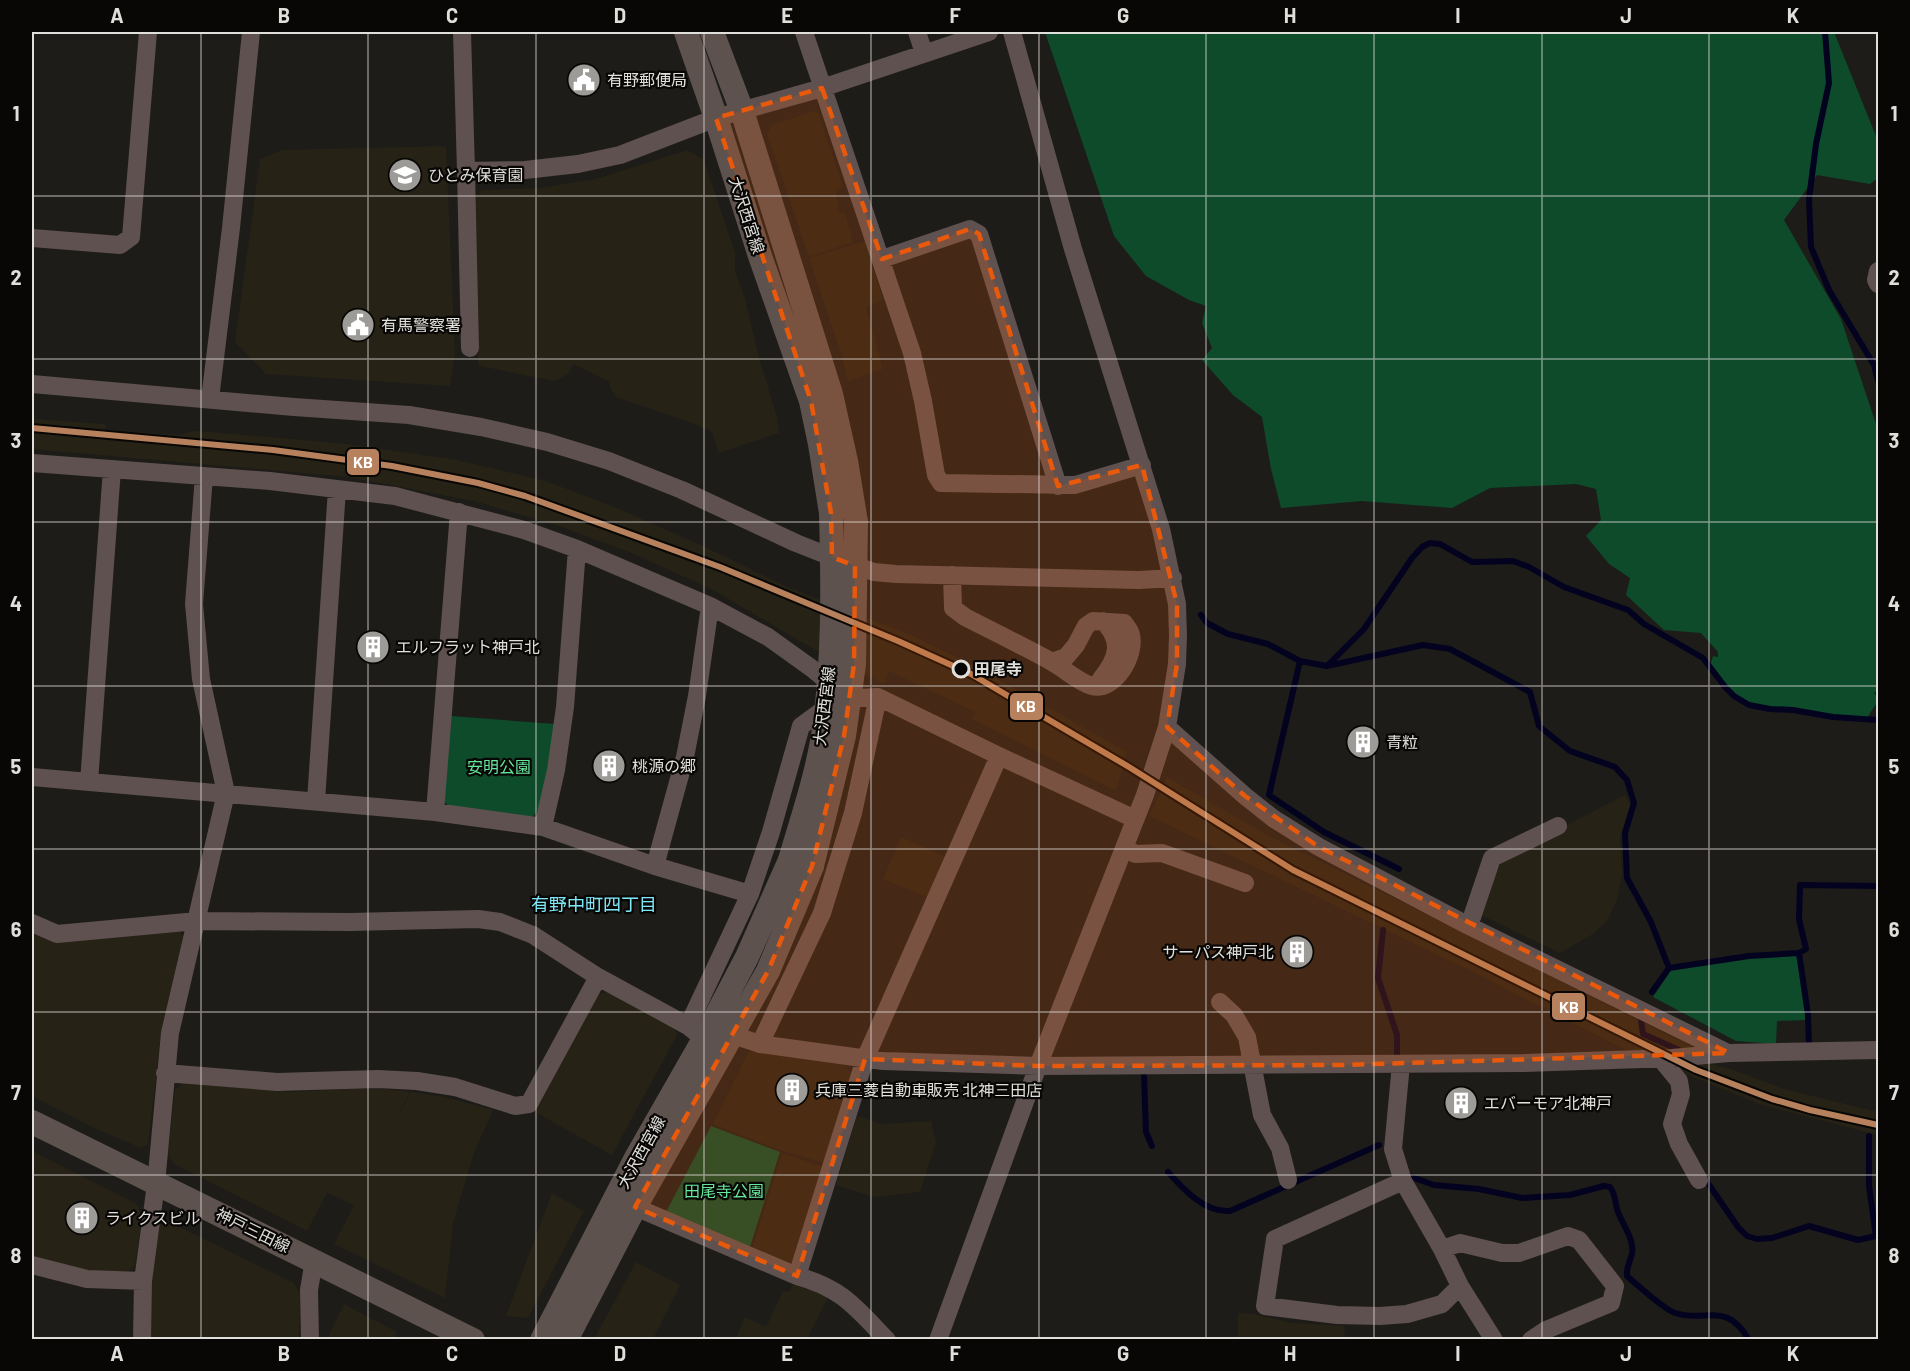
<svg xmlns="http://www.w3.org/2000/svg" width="1910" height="1371" viewBox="0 0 1910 1371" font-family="Barlow,'Noto Sans JP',sans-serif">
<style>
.built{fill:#262216}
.green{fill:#0d4b2b}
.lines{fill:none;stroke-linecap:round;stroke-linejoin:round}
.stream{stroke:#030320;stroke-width:6}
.minor{stroke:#5e514f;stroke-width:18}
.major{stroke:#5e524e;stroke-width:24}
.major-bridge{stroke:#5e524e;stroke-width:24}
.rail-1-casing{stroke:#080705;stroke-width:10}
.rail-1{stroke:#b6815c;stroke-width:6}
.marked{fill:#e8590c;fill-opacity:0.2;stroke:#e8590c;stroke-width:4.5;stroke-dasharray:12 8;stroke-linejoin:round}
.grid{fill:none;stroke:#e1dfdb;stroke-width:1.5;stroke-opacity:0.55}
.stop-dot{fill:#080705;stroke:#e1dfdb;stroke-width:3}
.labels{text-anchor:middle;stroke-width:4.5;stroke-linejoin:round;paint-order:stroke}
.poi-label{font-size:16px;fill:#e1dfdb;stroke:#080705;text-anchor:start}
.street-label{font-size:16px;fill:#e1dfdb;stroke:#080705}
.stop-label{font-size:16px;font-weight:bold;fill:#e1dfdb;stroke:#080705;text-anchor:start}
.park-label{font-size:16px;fill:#66e89b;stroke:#080705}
.neighbourhood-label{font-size:18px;fill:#7fe8f8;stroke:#080705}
.line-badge{stroke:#080705;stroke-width:2}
.badge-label{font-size:16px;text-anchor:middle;font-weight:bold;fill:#fff}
.neatline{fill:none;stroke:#e1dfdb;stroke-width:2}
.grid-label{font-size:20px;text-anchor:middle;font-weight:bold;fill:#e1dfdb}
</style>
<rect width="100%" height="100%" fill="#1d1c18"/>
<path class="built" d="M814 111 818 113 843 186 836 191 839 214 845 213 853 242 809 257 767 134 772 125Z
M446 146 455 353 450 386 266 374 235 342 260 159 282 150Z
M687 150 703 159 712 184 735 253V271L745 298 758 354 777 417 779 433 719 453 712 432 692 423 616 397 610 388V382L573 364 568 374 554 381 480 366 478 363 475 273 476 196 482 190 539 188 596 179Z
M866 241 874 260 872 264 883 300 866 307 883 369 848 381 840 350 809 258Z
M32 419 105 424 106 430 180 435 193 431 210 432 347 444 457 460 546 481 617 508 703 546 787 587 911 635 973 665 1127 752 1116 791 972 719 975 712 889 671 884 684 815 650 715 591 634 554 559 526 474 501 348 477 32 449Z
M1167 777 1271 837 1691 1047V1050L1633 1054 1469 970 1149 816Z
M1625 795 1631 806 1620 837 1622 874 1617 900 1607 921 1593 934 1560 953 1481 915 1497 861Z
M901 837 946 857 928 898 883 879Z
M32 929H178L183 936 161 1034 148 1144 141 1148 92 1127 32 1096Z
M611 991 674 1023 677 1035 612 1155 535 1112 597 995Z
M760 1048 846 1066 852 1076 824 1163 777 1149 713 1124 748 1052Z
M1704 1062 1734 1070 1784 1089 1878 1112V1135L1762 1105 1681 1072V1068Z
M184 1083 290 1092 347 1089H385L410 1092 395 1123 411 1092 444 1097 493 1110 474 1153 453 1223 445 1298 334 1244 354 1205 327 1193 307 1231 174 1164 168 1154 175 1090Z
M857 1116 882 1124 931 1121 936 1142 920 1192 873 1197 836 1185Z
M32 1151 137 1204 142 1218 135 1265 126 1274 83 1272 32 1260Z
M782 1153 823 1167 794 1261 785 1267 751 1252Z
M552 1193 584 1211 528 1318 506 1316Z
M167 1221 294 1283 300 1293 299 1339 148 1340 149 1282 158 1225Z
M636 1262 680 1285 653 1339H594Z
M792 1285 812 1289 828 1297 807 1339 735 1340 745 1317 766 1327 783 1291 790 1292Z
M344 1304 397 1332 395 1336 402 1339H327Z
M1238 1313 1254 1314 1293 1323 1344 1326 1345 1339H1238Z"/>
<path class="green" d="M1045 32H1834L1878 141V178L1870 184 1817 175 1784 220 1841 319 1878 430V692H1874L1878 701 1870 713 1868 718 1832 716 1793 709 1770 708 1749 704 1734 696 1726 688 1710 666 1713 656 1718 657V652L1701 633 1664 630 1626 595 1630 578 1609 564 1586 536 1601 520 1596 489 1576 484 1490 488 1452 508 1362 501 1281 508 1271 469 1262 417 1233 395 1202 360 1212 348 1202 323 1206 306 1189 300 1146 276 1114 236Z
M451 716 555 724 541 806 531 819 452 809 444 802Z
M1798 954 1806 1020 1777 1021 1776 1044 1736 1041 1653 997 1671 970 1748 957Z
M711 1126 780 1152 750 1247 666 1212Z"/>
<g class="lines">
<path class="stream" d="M1825 32 1829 83 1816 144 1809 199 1811 247 1829 290 1874 365 1878 381
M1201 615 1207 623 1228 634 1268 644 1300 661 1327 666 1364 629 1412 558 1422 547 1430 543 1440 544 1472 562 1513 561 1529 567 1564 587 1628 610 1644 624 1703 658 1726 688 1734 696 1749 705 1770 709 1793 710 1833 717 1878 720
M1300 661 1269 795 1324 832 1399 869
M1327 666 1423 645 1450 649 1530 692 1539 726 1570 751 1615 767 1627 780 1634 803 1625 833 1627 878 1651 922 1669 968
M1383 930 1378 978 1397 1035V1057
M1799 953 1808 1015 1809 1046
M1652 992 1669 968 1749 956 1799 953 1806 949 1799 919 1800 885 1878 886
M1641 1020 1643 1034 1679 1050
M1144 1075 1146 1132 1152 1146
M1869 1136V1186L1876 1236H1878
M1168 1172C1183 1189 1205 1213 1230 1211L1379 1145
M1409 1176 1434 1185 1479 1189 1522 1198 1570 1195 1604 1186 1610 1187C1615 1194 1615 1200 1617 1209 1621 1223 1635 1239 1632 1254 1630 1262 1626 1267 1627 1276 1636 1284 1666 1310 1675 1313 1706 1323 1726 1300 1749 1340
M1703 1176 1738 1227 1747 1236 1757 1239 1772 1238 1809 1226 1858 1240 1876 1236"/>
<path class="minor" d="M462 32 466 171 525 170 578 164 620 155 716 118 822 88 989 32
M804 32 912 353 923 401 936 475 941 483 1075 485 1142 465
M917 32 924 53
M466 171 470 348
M32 238 120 245 131 237 148 32
M882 259 970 229 979 234 1058 486
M1878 271 1876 280 1878 284
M32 384 294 407 409 415 481 427 547 442 609 461 682 490 796 543 844 562 874 572 896 574 1139 580 1173 578
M210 399 231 228 251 32
M32 463 270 481 395 496 524 530 577 549 710 606 768 637 814 670 826 680 833 691
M952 575 953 608 965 617C994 632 1023 646 1052 662 1065 669 1078 682 1092 686 1115 692 1136 655 1131 635 1130 630 1127 627 1124 623L1093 621 1086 626 1076 645 1066 657 1052 662
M1101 679C1118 658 1123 641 1103 621
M1167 727 1245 796 1274 819 1319 847 1469 926 1728 1053
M32 777 435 812 543 827 655 866 750 894
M89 782 112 469
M316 801 337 489
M435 812 459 512
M543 827 556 770 565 707 577 549
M1125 847 1135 854 1162 853 1245 883
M655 866 685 757 697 696 710 606
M32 923 57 934 197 921 350 922 478 919 500 922 533 935 598 977 688 1026 704 1039
M1469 926 1492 858 1558 826
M1220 1002 1234 1015 1247 1037 1262 1115 1280 1148 1288 1180
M688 1026 750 894 771 832 801 726 838 699 878 697 999 756 1135 819
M733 1035 760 1044 883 1061 1038 1066 1524 1063 1672 1058 1729 1053 1878 1050
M760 1044 822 913 853 813 878 697
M1661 1059 1679 1081 1681 1094 1672 1124 1679 1144 1699 1180
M1401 1064 1393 1149 1403 1181 1442 1249 1460 1286 1442 1304 1407 1314 1380 1316 1337 1315 1265 1306 1275 1239 1403 1181
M165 1073 277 1082 378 1079 417 1081 455 1087 515 1106 529 1104 598 977
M635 1207 797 1276C842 1288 856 1308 887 1340
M1442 1249 1460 1243 1502 1253H1519L1568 1236 1579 1240 1615 1286 1611 1303 1546 1330 1531 1340
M32 1265 87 1279 143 1281
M797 1276 865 1059 999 756
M1460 1286 1494 1340
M142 1340 143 1281 156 1184 170 1033 226 793 201 679 194 604 204 476
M310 1340 309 1290 314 1260
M938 1340 1038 1066 1145 795 1167 727 1177 664 1178 636 1177 604 1161 529 1073 249 1012 32"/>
<path class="major" d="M686 32 716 118 760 256 811 401 820 444 831 513
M712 32 742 111 831 394 846 461 856 522
M32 1122 473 1340
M542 1340 636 1158 704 1039 747 957 790 860
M566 1340 635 1207 768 971 812 866"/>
<path class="major-bridge" d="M790 860C802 819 816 778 823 736 834 663 833 587 831 513
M812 866 844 736 854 664 856 522"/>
<defs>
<path id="rail-1" d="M32 428 273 450 392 466 478 483 525 496 720 567 898 641 971 674 1129 767 1293 870 1696 1070 1772 1099 1810 1110 1878 1125"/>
</defs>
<use href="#rail-1" class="rail-1-casing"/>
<use href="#rail-1" class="rail-1"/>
</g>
<path class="marked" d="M822 88 882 259 970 229 979 234 1058 486 1142 465 1177 604V664L1167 727 1245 796 1319 847 1729 1053 1344 1065 1038 1066 865 1059 797 1276 635 1207 768 971 812 866 844 736 854 664 855 566 832 557 831 513 811 401 716 118Z"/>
<path class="grid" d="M201 32V1340M368 32V1340M536 32V1340M704 32V1340M871 32V1340M1039 32V1340M1206 32V1340M1374 32V1340M1542 32V1340M1709 32V1340M32 196H1878M32 359H1878M32 522H1878M32 686H1878M32 849H1878M32 1012H1878M32 1175H1878"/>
<defs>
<symbol id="civic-disc" viewBox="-11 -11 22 22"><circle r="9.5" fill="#9c9b97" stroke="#080705"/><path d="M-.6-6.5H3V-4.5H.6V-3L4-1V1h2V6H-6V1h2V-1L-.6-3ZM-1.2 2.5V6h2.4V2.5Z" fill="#fff"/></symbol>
<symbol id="school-disc" viewBox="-11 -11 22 22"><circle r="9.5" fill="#9c9b97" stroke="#080705"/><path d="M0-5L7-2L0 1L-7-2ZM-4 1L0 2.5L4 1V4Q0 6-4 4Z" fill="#fff"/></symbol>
<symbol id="building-disc" viewBox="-11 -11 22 22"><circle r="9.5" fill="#9c9b97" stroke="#080705"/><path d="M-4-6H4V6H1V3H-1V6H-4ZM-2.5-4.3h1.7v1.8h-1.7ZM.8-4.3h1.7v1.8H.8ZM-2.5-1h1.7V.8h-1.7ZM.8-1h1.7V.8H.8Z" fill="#fff"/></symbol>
</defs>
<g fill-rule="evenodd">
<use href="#civic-disc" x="565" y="61" width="38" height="38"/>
<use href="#school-disc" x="386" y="156" width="38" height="38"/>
<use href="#civic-disc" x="339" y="306" width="38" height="38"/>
<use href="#building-disc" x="354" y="628" width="38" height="38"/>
<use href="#building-disc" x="1344" y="723" width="38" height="38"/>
<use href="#building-disc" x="590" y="747" width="38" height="38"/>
<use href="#building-disc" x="1278" y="933" width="38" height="38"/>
<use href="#building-disc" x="773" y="1071" width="38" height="38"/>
<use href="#building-disc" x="1442" y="1084" width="38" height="38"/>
<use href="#building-disc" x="63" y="1199" width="38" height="38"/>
</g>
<circle class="stop-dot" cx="961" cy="669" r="8"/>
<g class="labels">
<g class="poi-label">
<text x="607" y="86">有野郵便局</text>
<text x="428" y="181">ひとみ保育園</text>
<text x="381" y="331">有馬警察署</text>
<text x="396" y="653">エルフラット神戸北</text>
<text x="1386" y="748">青粒</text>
<text x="632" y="772">桃源の郷</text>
<text x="1274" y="958" text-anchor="end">サーパス神戸北</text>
<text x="815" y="1096">兵庫三菱自動車販売 北神三田店</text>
<text x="1484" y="1109">エバーモア北神戸</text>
<text x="105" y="1224">ライクスビル</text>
</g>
<g class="street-label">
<text transform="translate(747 215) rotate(72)" y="6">大沢西宮線</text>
<text transform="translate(824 706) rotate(-83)" y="6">大沢西宮線</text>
<text transform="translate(641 1152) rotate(-61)" y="6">大沢西宮線</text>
<text transform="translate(253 1230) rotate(26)" y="6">神戸三田線</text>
</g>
<g class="stop-label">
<text x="974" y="675">田尾寺</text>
</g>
<g class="park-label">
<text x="499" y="773">安明公園</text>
<text x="724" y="1197">田尾寺公園</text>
</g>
<g class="neighbourhood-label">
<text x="594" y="911">有野中町四丁目</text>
</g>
</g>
<g class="line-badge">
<rect x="346" y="448" width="34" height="28" rx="6" fill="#b6815c"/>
<rect x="1009" y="692" width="35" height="29" rx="6" fill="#b6815c"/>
<rect x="1551" y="992" width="35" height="29" rx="6" fill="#b6815c"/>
</g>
<g class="badge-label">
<text x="363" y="468">KB</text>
<text x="1026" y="712">KB</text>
<text x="1569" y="1013">KB</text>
</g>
<rect width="1910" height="1371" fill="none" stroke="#080705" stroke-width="66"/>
<rect x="33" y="33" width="1844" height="1305" class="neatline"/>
<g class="grid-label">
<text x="117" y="23">A</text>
<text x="284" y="23">B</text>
<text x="452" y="23">C</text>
<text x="620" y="23">D</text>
<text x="787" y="23">E</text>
<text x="955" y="23">F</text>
<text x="1123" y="23">G</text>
<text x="1290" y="23">H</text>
<text x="1458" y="23">I</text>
<text x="1626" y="23">J</text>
<text x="1793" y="23">K</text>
<text x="16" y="121">1</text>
<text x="1894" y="121">1</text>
<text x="16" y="285">2</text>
<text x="1894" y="285">2</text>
<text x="16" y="448">3</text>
<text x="1894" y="448">3</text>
<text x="16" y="611">4</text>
<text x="1894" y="611">4</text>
<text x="16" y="774">5</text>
<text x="1894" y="774">5</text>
<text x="16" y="937">6</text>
<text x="1894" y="937">6</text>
<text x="16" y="1100">7</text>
<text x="1894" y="1100">7</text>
<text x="16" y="1263">8</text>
<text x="1894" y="1263">8</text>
<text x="117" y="1361">A</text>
<text x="284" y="1361">B</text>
<text x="452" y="1361">C</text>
<text x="620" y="1361">D</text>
<text x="787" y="1361">E</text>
<text x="955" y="1361">F</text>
<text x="1123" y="1361">G</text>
<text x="1290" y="1361">H</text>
<text x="1458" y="1361">I</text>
<text x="1626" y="1361">J</text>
<text x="1793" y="1361">K</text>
</g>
</svg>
